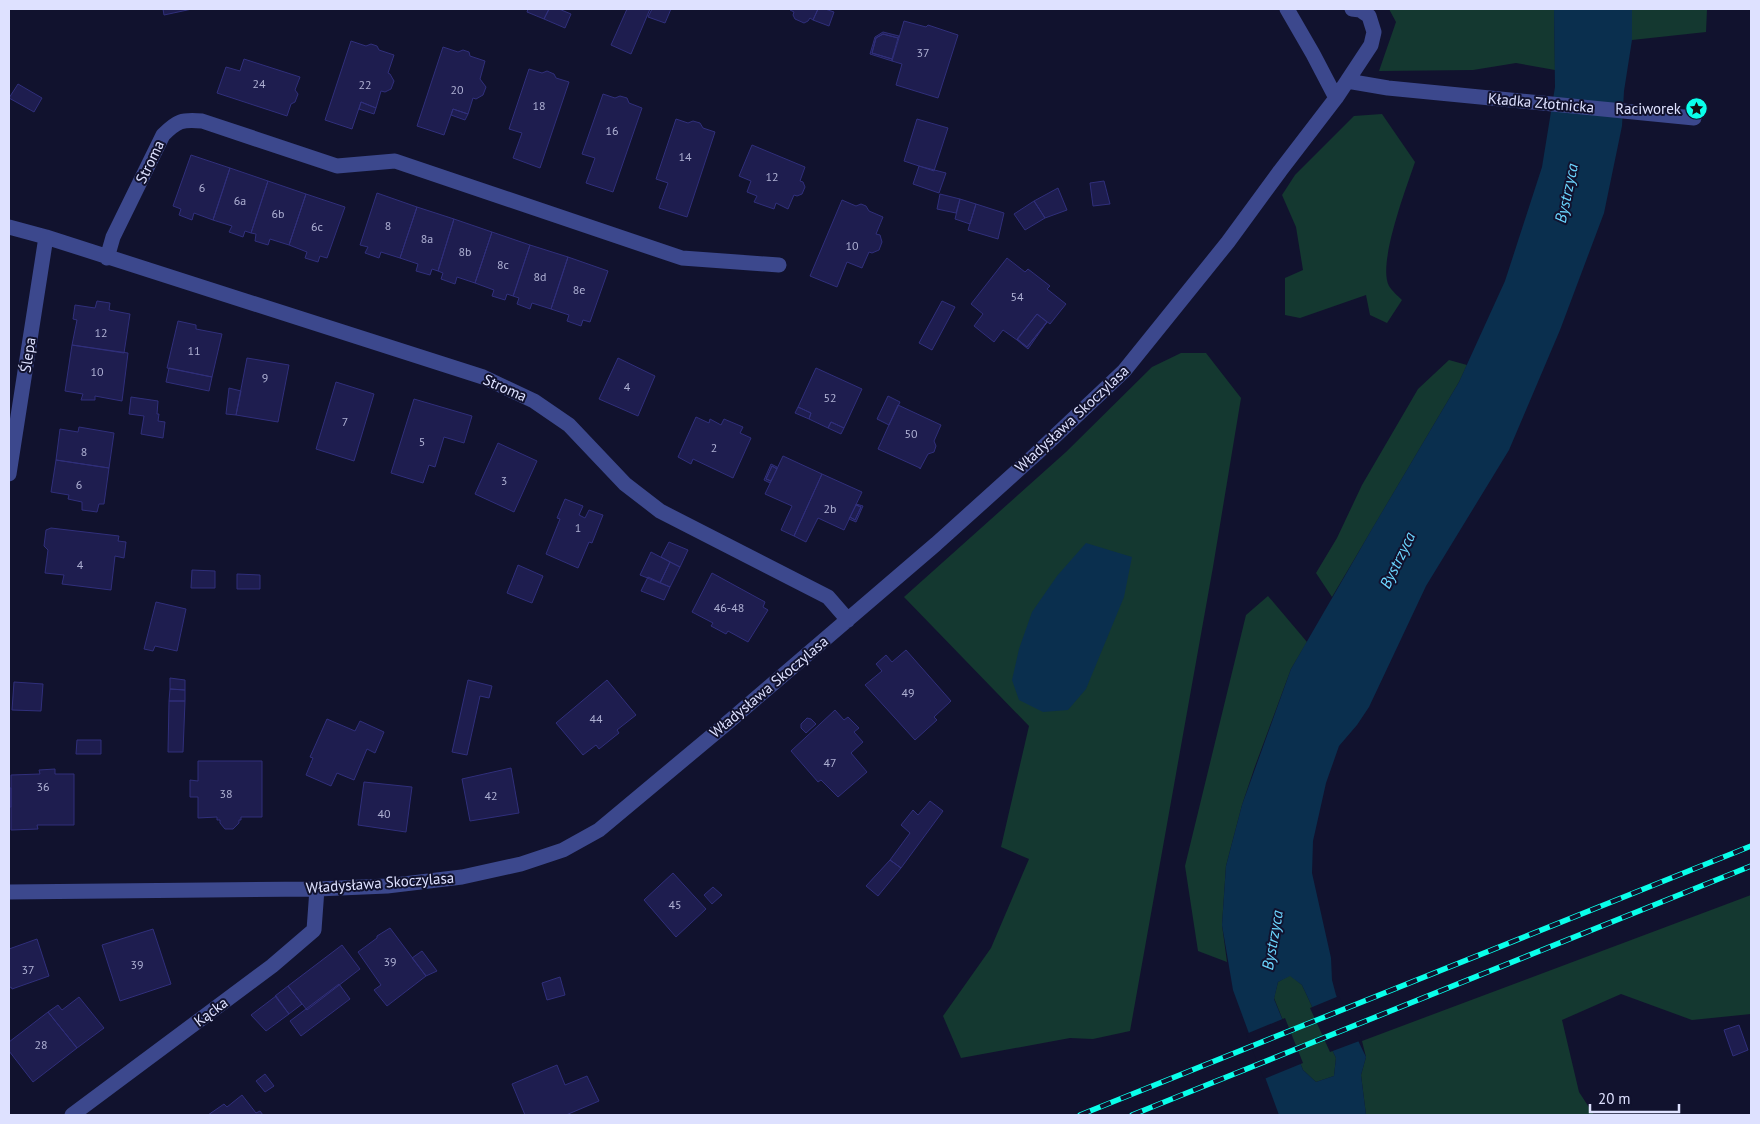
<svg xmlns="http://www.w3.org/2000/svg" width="1760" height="1124" viewBox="0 0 1760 1124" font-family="'PT Sans',sans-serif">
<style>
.green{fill:#143830}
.water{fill:#0a2f4e;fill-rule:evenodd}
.pier{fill:#11122e}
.building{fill:#1e1d4f;stroke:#302f7b}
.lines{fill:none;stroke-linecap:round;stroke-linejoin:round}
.minor{stroke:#3c488d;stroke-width:15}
.rail-casing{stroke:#0affea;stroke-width:5.5}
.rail{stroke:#11122e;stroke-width:4;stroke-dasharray:11;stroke-linecap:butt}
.labels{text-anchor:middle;stroke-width:4;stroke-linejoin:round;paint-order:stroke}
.number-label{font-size:12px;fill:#aeb0d3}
.street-label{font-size:15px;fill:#dee1ff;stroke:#11122e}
.poi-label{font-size:15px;fill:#dee1ff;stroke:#11122e;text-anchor:end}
.water-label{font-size:16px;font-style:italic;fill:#6cd6ff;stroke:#11122e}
</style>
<rect width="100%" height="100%" fill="#11122e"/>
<path class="green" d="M1389 9H1554L1555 70 1516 63 1473 70 1379 71 1396 22Z
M1632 9H1707L1706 32 1632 40Z
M1382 114 1415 162C1407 186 1377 264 1389 286 1392 291 1398 296 1402 300L1387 323 1370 315 1366 295 1300 318 1285 315V278L1303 270 1296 227 1282 195 1295 175 1354 116Z
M1181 353H1206L1241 398 1213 567 1130 1031 1093 1039 1070 1038 961 1058 943 1016 991 948 1029 859 1001 847 1029 726 904 597 1066 452 1152 367Z
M1449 360 1467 365 1459 382 1332 597 1316 573 1337 538 1362 485 1418 389Z
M1268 596 1307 642 1291 669 1254 769 1242 805 1226 866 1222 925 1227 962 1198 951 1185 866 1246 615Z
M1751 895V1014L1692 1020 1621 994 1562 1020 1579 1092 1594 1115H1366L1361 1075 1366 1057 1362 1041Z
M1290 975 1302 985 1336 1058 1334 1076 1316 1082 1303 1070 1274 998 1278 982Z"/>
<path class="water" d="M1554 9H1632V40L1624 91 1622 126 1604 213 1560 330 1509 450 1426 586 1369 707 1357 725 1339 746 1326 783 1313 841 1312 873 1331 958 1332 980 1336 995 1366 1057 1361 1075 1366 1115H1279L1233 990 1222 925 1226 866 1242 805 1291 669 1372 529 1459 382 1505 281 1542 167 1555 87ZM1290 976 1302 985 1336 1058 1334 1076 1316 1082 1303 1070 1274 999 1278 982Z
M1086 543 1132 557 1124 597 1086 689 1068 710 1043 712 1019 700 1012 680 1019 649 1032 612 1057 576Z"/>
<path class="pier" d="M1339 996 1362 1040 1330 1052 1310 1008Z
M1285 1018 1303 1063 1264 1079 1246 1034Z"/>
<path class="building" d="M163 9H192L164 15Z
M528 9H549L544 19 527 12Z
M549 9H559L571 14 565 28 544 19Z
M627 9H650L631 54 611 45Z
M652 9H671L665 23 648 17Z
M791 9H818L813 20 810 18 808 21 804 23 795 19 793 15 794 12 790 10Z
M818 9H825L834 12 829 26 813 20Z
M904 21 926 27 928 25 958 35 938 98 896 85 902 64 892 61Z
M883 32 899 36 898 38 883 34 876 38 872 53 892 59V61L870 54 875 37Z
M883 34 898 38 892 59 872 53 876 38Z
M351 41 366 46 371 44 377 46 379 50 394 55 388 73 390 74 394 81 391 89 385 92 381 91 376 108 361 102 352 129 325 120Z
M443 47 458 52 463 50 469 52 470 56 485 61 480 79 486 87 483 95 476 99 473 98 468 114 453 109 444 135 417 126Z
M244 59 300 77 295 90 298 94 295 102 291 104 287 116 217 93 226 67 240 71Z
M529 69 542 73 547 71 554 74 556 78 569 82 540 168 513 158 522 133 509 129Z
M18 84 42 98 34 112 9 98Z
M603 94 615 98 620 96 627 98 629 103 642 108 613 192 586 183 595 158 582 154Z
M361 102 376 108 374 114 359 109Z
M453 109 468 114 465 120 451 115Z
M676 119 688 123 693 121 700 123 703 128 715 132 687 217 659 208 668 183 656 179Z
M917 119 948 128 934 171 904 161Z
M752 145 805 167 800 181 803 182 805 187 802 194 797 196 794 195 788 209 776 203 774 209 754 202 757 196 747 192 751 181 739 176Z
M191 155 230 168 213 220 194 213 192 220 179 215 181 209 173 206Z
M919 166 946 173 939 193 913 184Z
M230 168 268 181 251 233 245 231 243 237 229 232 232 226 213 220Z
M268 181 306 194 289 245 270 239 268 245 255 241 256 234 251 233Z
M1104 181 1110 204 1093 206 1090 183Z
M1058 188 1067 210 1045 218 1034 201Z
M377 193 417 207 400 258 381 252 379 258 365 253 368 247 360 245Z
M306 194 345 207 327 258 320 256 318 262 305 258 307 252 289 245Z
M940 194 960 199 956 213 937 209Z
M960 199 976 204 970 224 955 219Z
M842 200 856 206 861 204 866 206 869 211 883 217 876 234 880 235 882 242 879 250 872 253 869 252 862 268 847 262 837 287 810 276Z
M1034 201 1045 218 1025 230 1014 214Z
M976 204 1004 213 998 239 968 230Z
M417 207 454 219 438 271 432 269 430 275 416 271 418 264 400 258Z
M454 219 492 232 475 283 457 277 455 284 441 279 443 273 438 271Z
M492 232 530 245 514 294 513 296 507 294 505 300 492 296 494 290 475 283Z
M530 245 568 257 551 309 532 303 530 309 517 304 519 298 513 296Z
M568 257 608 271 590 322 583 320 581 326 567 321 569 315 551 309Z
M1007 258 1025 272 1028 269 1050 286 1047 289 1066 304 1050 324 1037 314 1017 340 1003 330 994 342 974 326 983 314 971 304Z
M97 301 110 303 109 310 130 314 124 353 72 345 77 320 73 319 75 305 95 308Z
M942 301 955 307 932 350 919 343Z
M1037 314 1047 322 1027 347 1017 339Z
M178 321 196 325V329L222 334 212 377 167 368Z
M1047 322 1028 349 1017 340V339L1027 347Z
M72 345 128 353 122 401 95 396V400H81L83 394 65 391Z
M247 358 289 365 278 422 236 415Z
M618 358 655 376 638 416 599 399Z
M169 368 212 377 209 391 166 382Z
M816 368 862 389 844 428 831 422 828 428 809 419 811 413 798 407Z
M336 382 374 394 354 461 316 449Z
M229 388 241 391 236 415 226 414Z
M888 396 900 402 889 425 877 419Z
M131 397 158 401 157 414H159L158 421 165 422 163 438 141 434 144 416 129 414Z
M414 399 472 416 464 443 444 437 435 467 429 465 423 483 391 473Z
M898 405 941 425 934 441 936 446 934 452 928 454 920 469V468L878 449Z
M798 407 811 413 809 419 795 413Z
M696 417 709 423 710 419 721 425 724 419 743 427 740 433 751 438 733 478 693 459 691 464 678 457Z
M831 422 844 428 841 434 828 428Z
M79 427 114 433 109 468 56 460 60 429 78 432Z
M498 443 537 461 514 512 475 494Z
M783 456 822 474 794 536 781 530 792 506 765 494Z
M56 460 109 468 104 504H99L97 512 82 510V502L68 499 69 495 51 492Z
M771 464 777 467V469L772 466 766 479 771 481 770 483 764 480Z
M772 466 777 469 771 481 766 479Z
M822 474 862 492 844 530 818 518 806 542 794 536Z
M565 499 583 506 579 515 585 518 589 510 603 515 592 543 589 542 578 568 546 554 560 519 557 518Z
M856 504 863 506 856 522 849 519 850 517 855 520 861 507 856 505Z
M856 505 861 507 855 520 850 517Z
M51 528 119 536 118 541 126 542 124 558 115 556 111 590 62 584 64 575 45 573 48 550 44 546 46 530Z
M669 542 688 550 680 567 661 557Z
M651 552 670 562 660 583 640 575Z
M670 562 680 567 670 587 660 583Z
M518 565 543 576 532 603 507 593Z
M192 570 215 571V588H191Z
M712 573 765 602 763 607 768 610 748 642 728 631 726 634 711 626 713 623 692 612Z
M237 574 260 575V589H237Z
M648 577 670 587 664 600 641 591Z
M156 602 186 609 177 651 155 646 153 651 144 649Z
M906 650 951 701 934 717 937 720 915 740 865 685 882 671 876 664 886 655 892 662Z
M170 678 185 680V690L170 689Z
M468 680 492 686 489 698 480 696 467 755 452 752Z
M607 680 636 715 617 730 619 733 599 749 596 745 583 755 556 723Z
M14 682 43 684 41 711 12 710Z
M170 689 185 690V701H169Z
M169 701H185L183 752H168Z
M835 710 844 720 848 717 859 728 854 732 863 742 851 753 867 772 838 797 821 780 818 782 791 751Z
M807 718 811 719 816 724 806 733 801 728V724Z
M327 719 355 731 360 721 384 732 375 753 367 749 354 780 337 773 331 786 306 775 313 758 310 757Z
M77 740H101V754H76Z
M198 761H262V817H241V820H239V823L233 829H225L220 823V820H217V817L198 818V797H190V780L198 781Z
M511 768 519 813 470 821 462 779Z
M55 769V774H74V825H37L38 829 11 830V775L40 774 39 770Z
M364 782 412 787 406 832 358 825Z
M9 788H11V807H9Z
M930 801 943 811 901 868 890 860 910 833 901 825 913 810 918 815Z
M890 860 901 868 878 896 866 886Z
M673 873 706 909 676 937 644 900Z
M713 887 722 895 712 904 704 895Z
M390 928 426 976 387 1006 374 990 381 985 358 952 377 938V936Z
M153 929 171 984 120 1001 102 945Z
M37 939 49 976 12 989 11 987 9 988V949Z
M342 945 360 969 307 1010 288 986Z
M422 951 437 971 426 976 412 958Z
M560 977 565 995 547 1000 542 983Z
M339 984 350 999 301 1036 290 1021Z
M288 986 302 1004 289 1014 275 996Z
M276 996 289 1014 266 1031 251 1015Z
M79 997 104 1028 77 1048 48 1012 58 1005 62 1010Z
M48 1012 77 1048 33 1082 9 1051V1042Z
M1739 1025 1748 1050 1733 1056 1724 1030Z
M557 1065 565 1085 587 1076 599 1101 566 1115H525L512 1084Z
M265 1074 274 1086 265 1092 256 1081Z
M242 1095 256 1113 260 1111 263 1115H208L224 1104 227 1107Z"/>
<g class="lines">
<path class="minor" d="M1287 9 1313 54 1336 98
M1347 81 1388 88 1694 118
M9 227 46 237 483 377 534 401 569 425 625 484 660 511 828 597 848 620
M107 258 113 237 163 135C177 121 182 119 202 121L337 166 395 161 682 258 779 265
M9 474 46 237
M9 892 317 889 387 886 462 877 521 864 563 850 599 830 726 724 936 544 1036 454 1124 371 1228 242 1280 171 1336 98 1371 45 1374 32 1369 16 1360 10 1352 9
M72 1115 272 966 314 930 317 889"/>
<defs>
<path id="rail" d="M1080 1115 1751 846
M1132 1115 1751 866"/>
</defs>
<use href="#rail" class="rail-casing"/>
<use href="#rail" class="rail"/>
</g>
<defs>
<symbol id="sight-disc" viewBox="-11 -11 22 22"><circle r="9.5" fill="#0affea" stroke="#11122e"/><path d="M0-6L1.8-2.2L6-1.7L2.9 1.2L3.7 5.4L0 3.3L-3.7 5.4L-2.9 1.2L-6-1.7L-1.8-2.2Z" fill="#111"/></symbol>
</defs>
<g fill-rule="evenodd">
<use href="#sight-disc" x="1684" y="96" width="25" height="25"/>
</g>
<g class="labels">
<g class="number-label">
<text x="923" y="57">37</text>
<text x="259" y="88">24</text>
<text x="365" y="89">22</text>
<text x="457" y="94">20</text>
<text x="539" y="110">18</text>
<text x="612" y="135">16</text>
<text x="685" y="161">14</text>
<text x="772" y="181">12</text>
<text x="202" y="192">6</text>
<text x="240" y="205">6a</text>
<text x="278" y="218">6b</text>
<text x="388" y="230">8</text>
<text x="317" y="231">6c</text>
<text x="427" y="243">8a</text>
<text x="852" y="250">10</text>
<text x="465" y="256">8b</text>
<text x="503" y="269">8c</text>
<text x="540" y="281">8d</text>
<text x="579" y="294">8e</text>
<text x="1017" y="301">54</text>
<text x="101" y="337">12</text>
<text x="194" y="355">11</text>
<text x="97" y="376">10</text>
<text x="265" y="382">9</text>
<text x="627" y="391">4</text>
<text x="830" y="402">52</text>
<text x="345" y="426">7</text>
<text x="911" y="438">50</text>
<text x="422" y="446">5</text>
<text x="714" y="452">2</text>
<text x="84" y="456">8</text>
<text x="504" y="485">3</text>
<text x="79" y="489">6</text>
<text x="830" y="513">2b</text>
<text x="578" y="532">1</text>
<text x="80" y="569">4</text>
<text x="729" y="612">46-48</text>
<text x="908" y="697">49</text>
<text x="596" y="723">44</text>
<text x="830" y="767">47</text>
<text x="43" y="791">36</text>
<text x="226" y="798">38</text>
<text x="491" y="800">42</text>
<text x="384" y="818">40</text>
<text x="675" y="909">45</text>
<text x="390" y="966">39</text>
<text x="137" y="969">39</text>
<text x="28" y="974">37</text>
<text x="41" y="1049">28</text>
</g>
<g class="street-label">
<text transform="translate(1541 103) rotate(5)" y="5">Kładka Złotnicka</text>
<text transform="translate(150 162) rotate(-64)" y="5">Stroma</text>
<text transform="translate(28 355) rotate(-81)" y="5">Ślepa</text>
<text transform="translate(505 388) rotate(24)" y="5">Stroma</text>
<text transform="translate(1072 419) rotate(-43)" y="5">Władysława Skoczylasa</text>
<text transform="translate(769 687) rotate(-40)" y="5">Władysława Skoczylasa</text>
<text transform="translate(380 883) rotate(-4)" y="5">Władysława Skoczylasa</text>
<text transform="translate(211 1012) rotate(-37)" y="5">Kącka</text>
</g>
<g class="poi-label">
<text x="1681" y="114">Raciworek</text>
</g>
<g class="water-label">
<text transform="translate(1566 193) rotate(-78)" y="6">Bystrzyca</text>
<text transform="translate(1397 560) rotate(-64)" y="6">Bystrzyca</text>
<text transform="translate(1272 940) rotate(-80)" y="6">Bystrzyca</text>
</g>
</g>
<rect width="1760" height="1124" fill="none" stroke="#dee1ff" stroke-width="20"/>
<path d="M1590 1104v8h89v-8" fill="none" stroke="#dee1ff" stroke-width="2.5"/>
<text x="1598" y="1104" font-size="15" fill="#dee1ff" stroke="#11122e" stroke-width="4" paint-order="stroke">20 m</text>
</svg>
